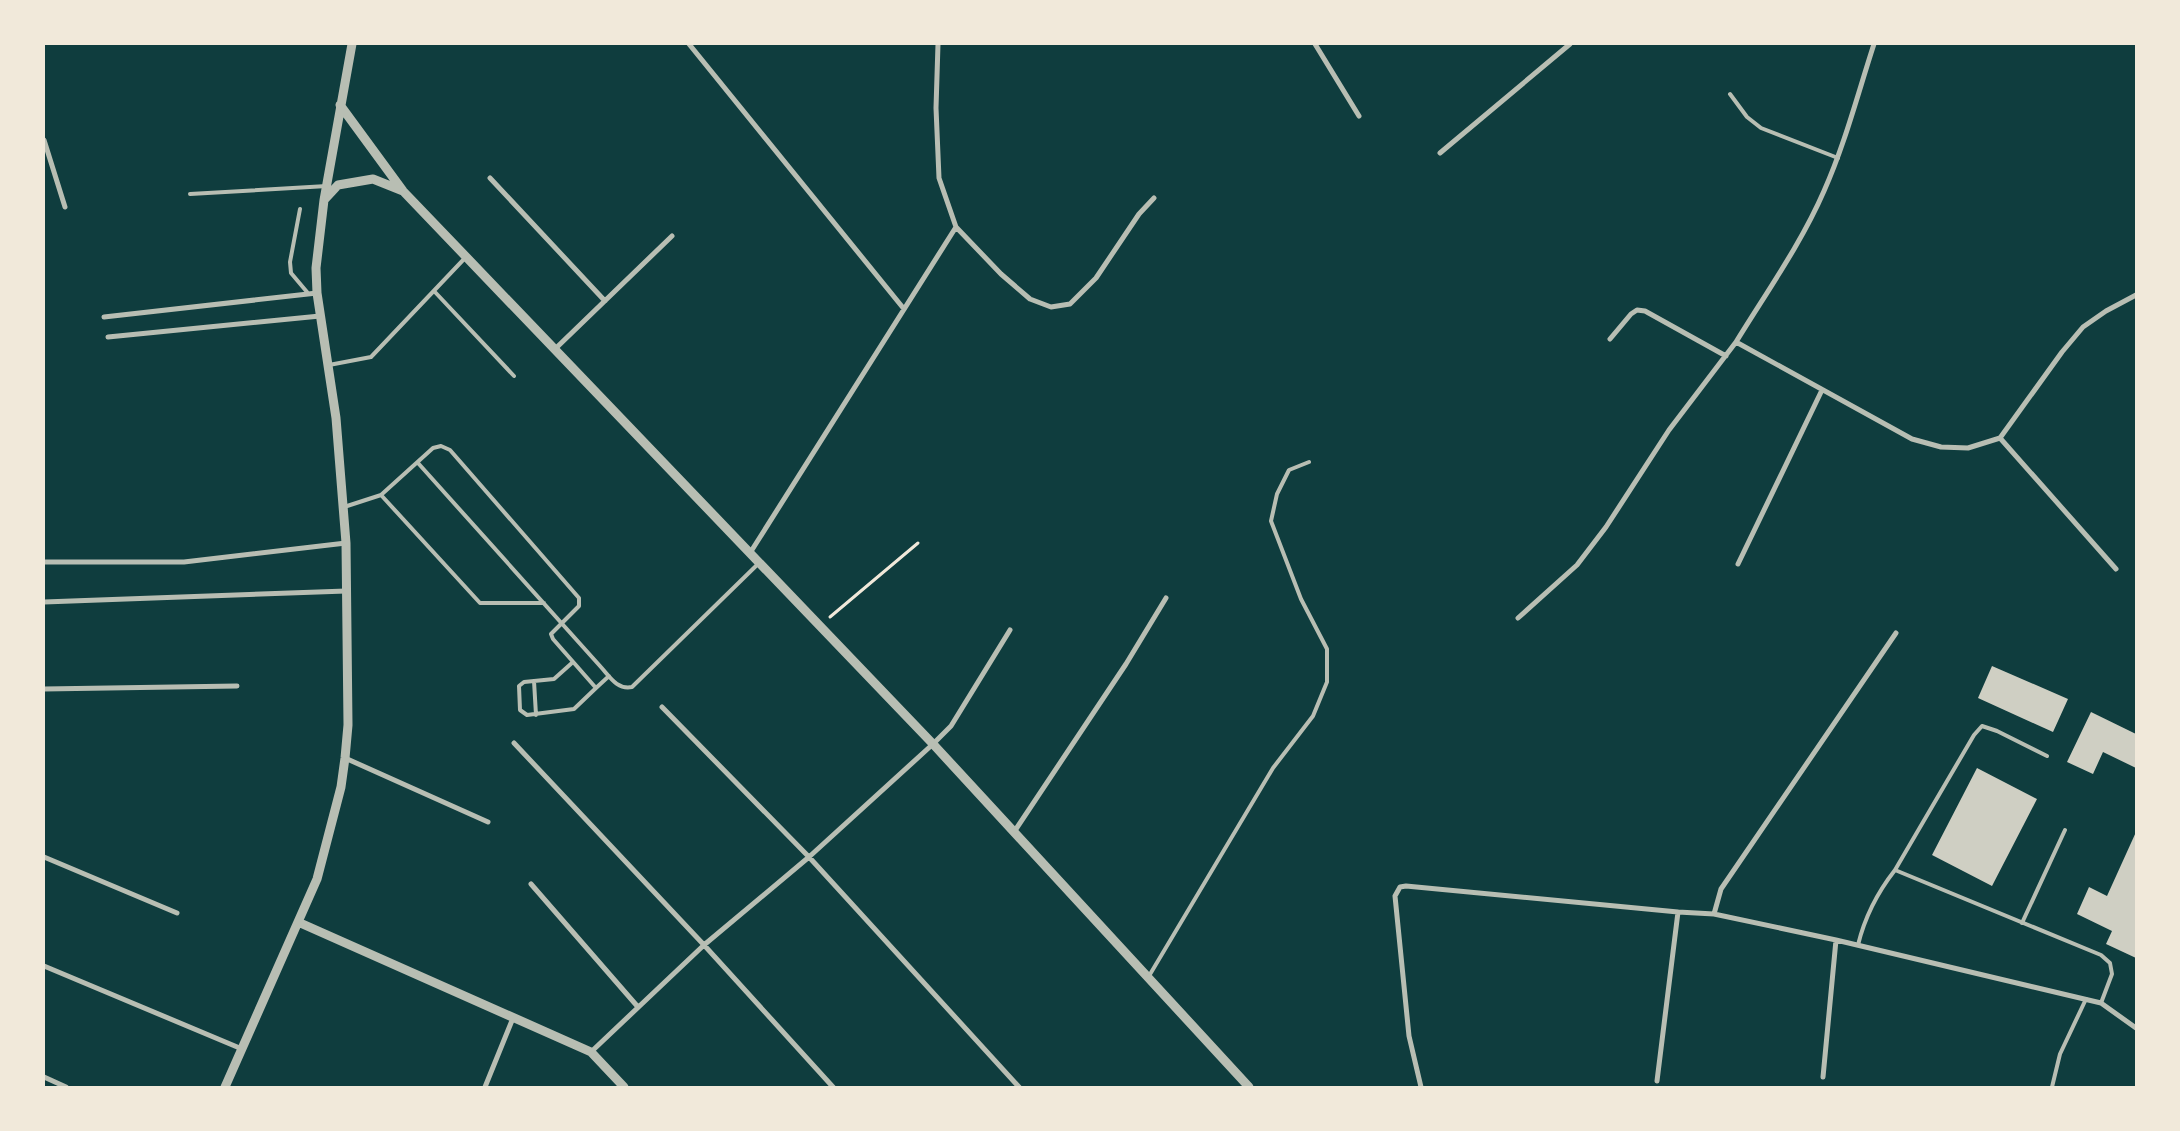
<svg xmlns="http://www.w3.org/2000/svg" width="2180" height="1131" viewBox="0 0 2180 1131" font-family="Commissioner,sans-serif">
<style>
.building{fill:#cfcfc3}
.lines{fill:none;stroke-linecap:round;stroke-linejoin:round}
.path{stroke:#f1e9da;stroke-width:3}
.service{stroke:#b8beb3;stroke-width:4}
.minor{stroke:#b8beb3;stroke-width:5}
.tertiary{stroke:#b8beb3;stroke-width:9}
</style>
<rect width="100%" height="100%" fill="#0f3d3e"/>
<path class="building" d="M1992 666 2068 699 2053 732 1978 698Z
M2091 712 2136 734V768L2103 752 2093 774 2067 762Z
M1977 768 2037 799 1992 886 1932 855Z
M2136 832V958L2106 944 2112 931 2077 914 2089 887 2107 896Z"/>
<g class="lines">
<path class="path" d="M830 617 918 543"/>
<path class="service" d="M1730 94 1747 117 1761 128 1838 158
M190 194 327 186
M300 209 290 262 291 273 307 292
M434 291 514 376
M329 365 371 357 465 258
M418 463 600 666C610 677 617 690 632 687L759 563
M381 495 480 603H544
M344 507 381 495 433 448 441 446 450 450 579 598V606L551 634 553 639 596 688 609 676
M573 662 554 679 524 682 519 686 520 710 527 715 574 709 596 688
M534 681 536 715
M1895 870 1974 735 1982 726 1997 731 2047 756
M2022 923 2065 830
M1858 945C1865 916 1877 893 1895 870L2101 955 2110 963 2112 974 2101 1003
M1149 976 1273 768 1313 716 1327 682V649L1301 599 1271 521 1277 494 1289 470 1309 462
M2052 1087 2060 1054 2086 999"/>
<path class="minor" d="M689 44 904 309
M938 44 936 108 939 178 956 227 1001 274 1030 299 1051 307 1070 304 1096 278 1139 214 1154 198
M1315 44 1359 116
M1874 44C1858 93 1845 144 1824 191 1801 244 1766 293 1736 342L1912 439 1941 447 1968 448 2000 438 2062 352 2083 327 2106 311 2136 295
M44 140 65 207
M1440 153 1570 44
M490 178 605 301
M104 317 317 293
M108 337 320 316
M1610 339 1631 314 1637 310 1645 311 1726 356
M554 350 672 236
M2000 438 2116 569
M750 553 956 227
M44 562H184L346 543
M1738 564 1822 390
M44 602 346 591
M1518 618 1577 565 1606 527 1669 430 1736 342
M44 689 237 686
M662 707 809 857 1019 1087
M514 743 704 945 833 1087
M345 758 488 822
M1014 832 1126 664 1166 598
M44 857 177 913
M531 884 638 1007
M1714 914 1721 889 1896 633
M44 966 242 1049
M591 1052 704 945 809 857 933 744 951 726 1010 630
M44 1077 66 1087
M1823 1077 1836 940
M1657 1081 1678 912
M485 1087 513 1018
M1421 1087 1409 1036 1395 896 1400 887 1406 886 1678 912 1714 914 1836 940 2101 1003 2136 1028"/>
<path class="tertiary" d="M340 105 403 191 933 744 1249 1087
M325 199 338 185 373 179 403 191
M298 922 591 1052 624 1087
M225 1087 317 879 341 787 345 758 348 725 346 543 336 418 317 293 316 268 324 200 352 44"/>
</g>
<rect width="2180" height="1131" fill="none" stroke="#f1e9da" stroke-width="90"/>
</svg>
